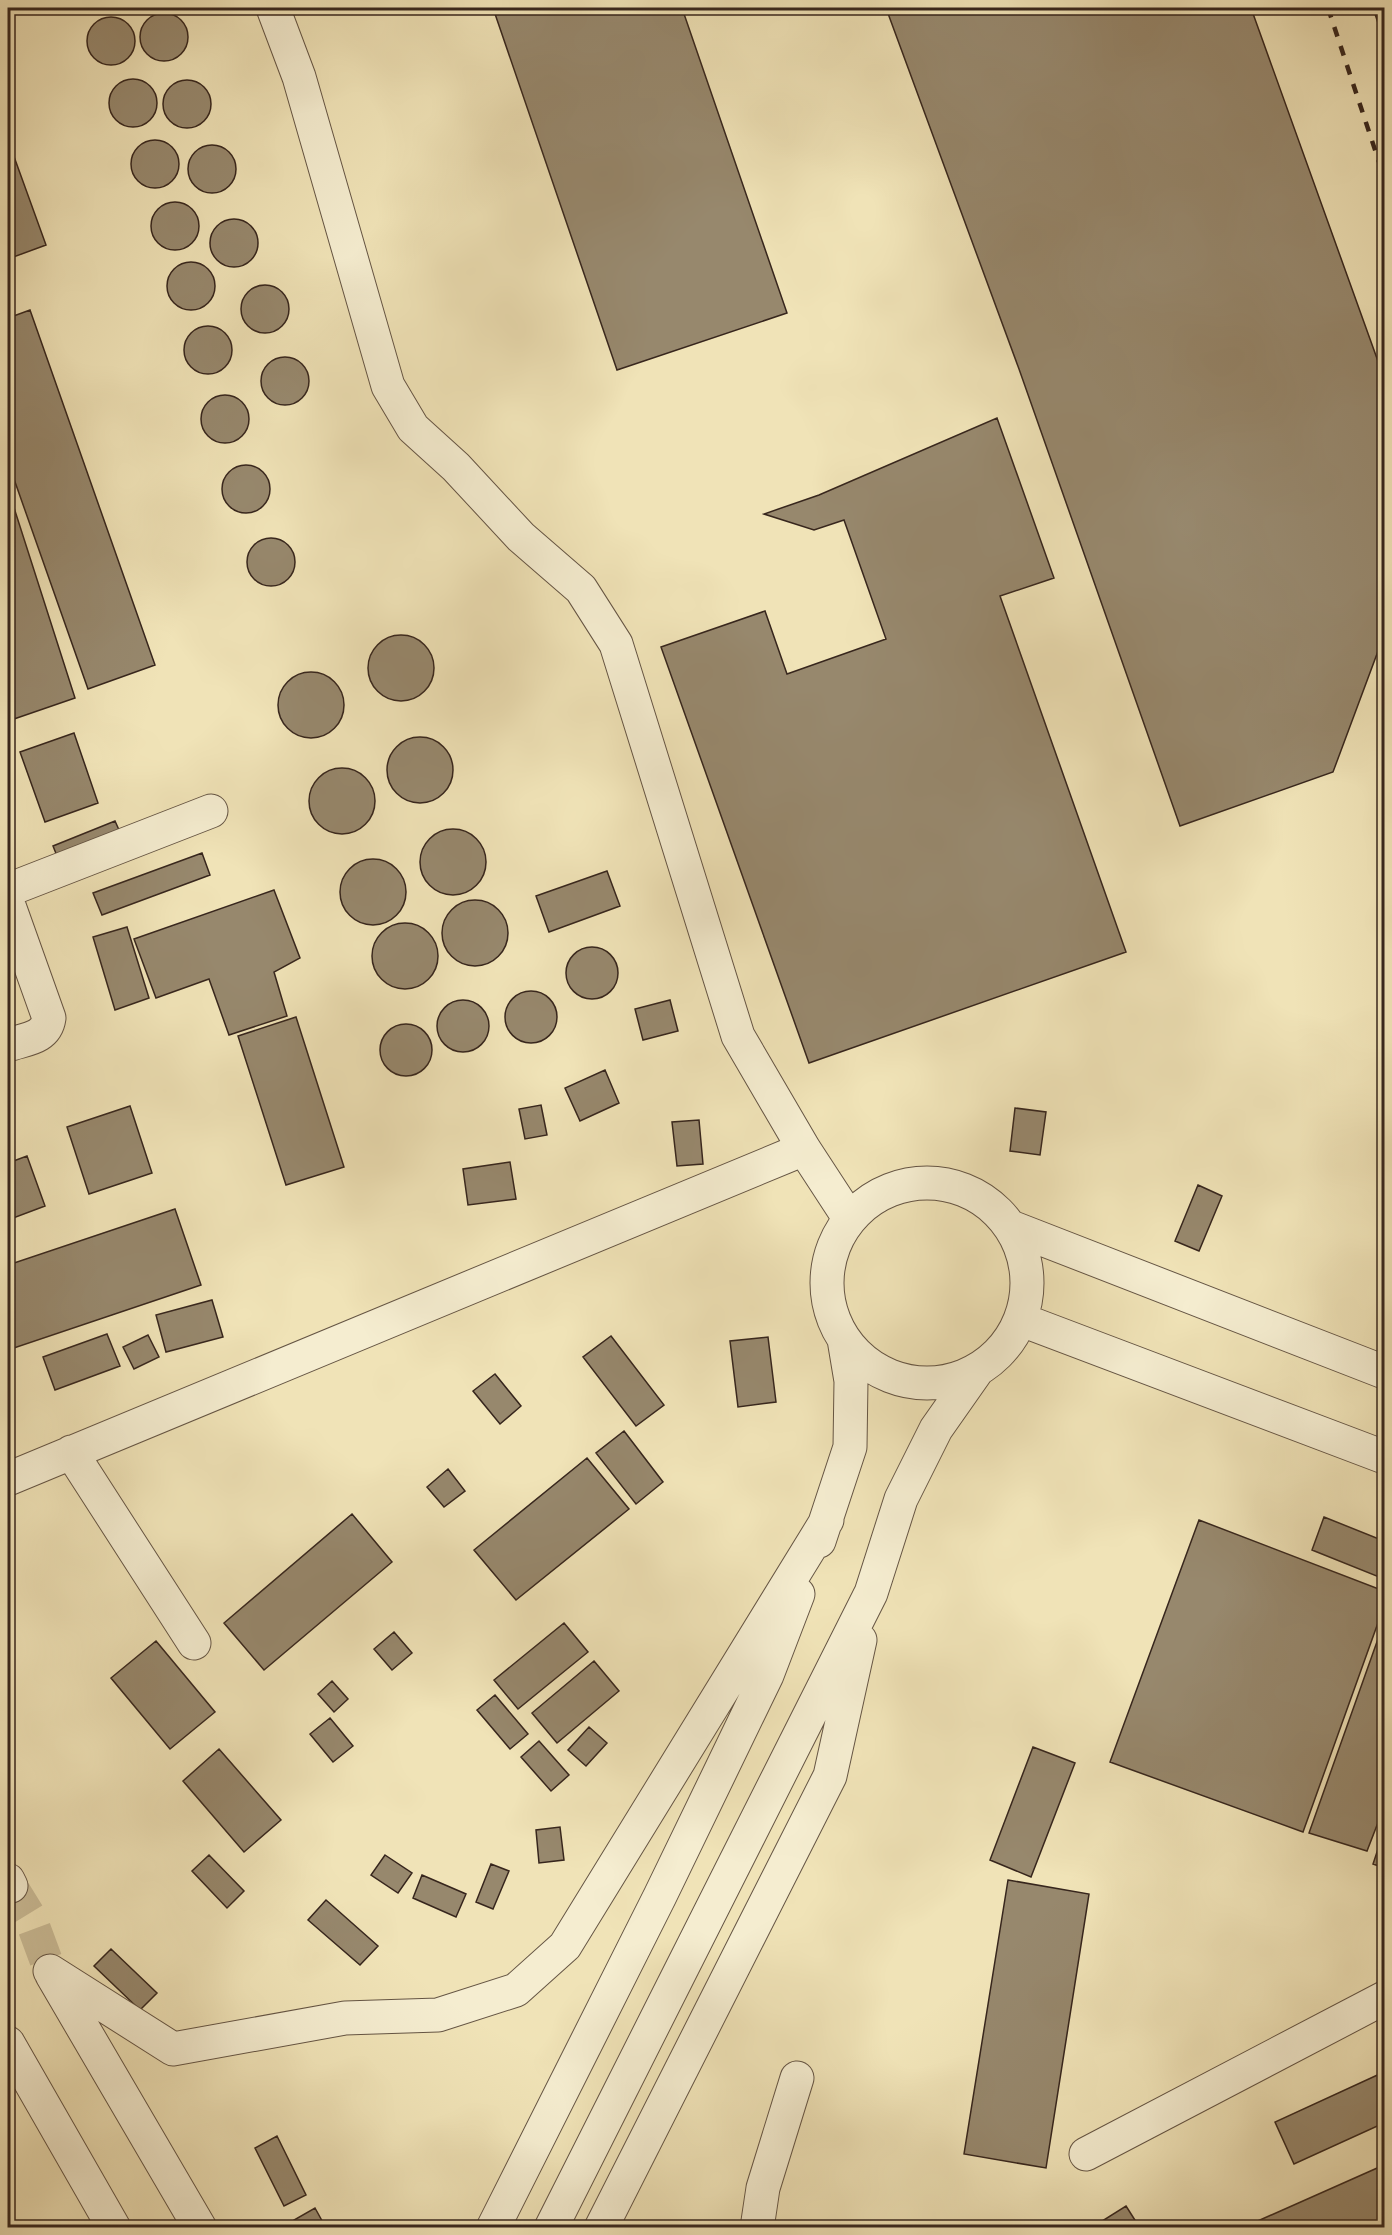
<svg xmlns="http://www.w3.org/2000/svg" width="1392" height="2235" viewBox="0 0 1392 2235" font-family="'EB Garamond',serif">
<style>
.building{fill:#97886d;stroke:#37261d;stroke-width:1.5}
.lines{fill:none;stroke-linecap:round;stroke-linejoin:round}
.minor-tunnel{stroke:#cbbd98;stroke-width:33;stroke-dasharray:33 16;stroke-linecap:butt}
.minor-casing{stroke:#655544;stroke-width:35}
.minor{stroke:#f5edd0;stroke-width:33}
.rail{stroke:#37261d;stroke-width:4.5;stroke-dasharray:10 10;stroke-linecap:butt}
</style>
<rect width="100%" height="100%" fill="#f0e3b7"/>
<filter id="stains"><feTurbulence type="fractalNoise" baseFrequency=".00333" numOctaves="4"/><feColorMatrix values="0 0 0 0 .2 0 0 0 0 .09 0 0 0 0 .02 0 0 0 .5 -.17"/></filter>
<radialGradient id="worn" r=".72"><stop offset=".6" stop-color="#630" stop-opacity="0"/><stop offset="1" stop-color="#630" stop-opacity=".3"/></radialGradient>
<path class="building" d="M493 8H682L787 313 617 370Z
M886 8H1251L1384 378V635L1333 772 1180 826 1019 369Z
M1373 8H1384V41Z
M140 37a24 24 0 1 1 48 0a24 24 0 1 1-48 0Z
M87 41a24 24 0 1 1 48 0a24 24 0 1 1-48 0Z
M109 103a24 24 0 1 1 48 0a24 24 0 1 1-48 0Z
M163 104a24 24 0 1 1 48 0a24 24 0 1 1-48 0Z
M131 164a24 24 0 1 1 48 0a24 24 0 1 1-48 0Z
M8 140 46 245 8 259Z
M188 169a24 24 0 1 1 48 0a24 24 0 1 1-48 0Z
M151 226a24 24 0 1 1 48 0a24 24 0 1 1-48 0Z
M210 243a24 24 0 1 1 48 0a24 24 0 1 1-48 0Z
M167 286a24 24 0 1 1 48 0a24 24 0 1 1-48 0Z
M241 309a24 24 0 1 1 48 0a24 24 0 1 1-48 0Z
M30 310 155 665 88 689 8 462V318Z
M184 350a24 24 0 1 1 48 0a24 24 0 1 1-48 0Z
M261 381a24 24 0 1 1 48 0a24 24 0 1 1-48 0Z
M201 419a24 24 0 1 1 48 0a24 24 0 1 1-48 0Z
M997 418 1054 578 1000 596 1126 952 809 1063 661 647 765 611 787 674 886 639 844 520 814 530 764 514 819 495Z
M222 489a24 24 0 1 1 48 0a24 24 0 1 1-48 0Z
M8 489 75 698 14 719 8 699Z
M247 562a24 24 0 1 1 48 0a24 24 0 1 1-48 0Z
M368 668a33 33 0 1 1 66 0a33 33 0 1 1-66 0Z
M278 705a33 33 0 1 1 66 0a33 33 0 1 1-66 0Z
M74 733 98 803 45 822 20 752Z
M387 770a33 33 0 1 1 66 0a33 33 0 1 1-66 0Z
M309 801a33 33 0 1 1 66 0a33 33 0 1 1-66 0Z
M115 821 124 841 61 866 53 846Z
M420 862a33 33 0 1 1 66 0a33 33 0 1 1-66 0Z
M202 853 210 875 102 915 93 893Z
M340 892a33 33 0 1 1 66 0a33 33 0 1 1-66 0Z
M607 871 620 906 549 932 536 896Z
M274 890 300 958 274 972 287 1016 229 1035 209 979 156 998 134 939Z
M442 933a33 33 0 1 1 66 0a33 33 0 1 1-66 0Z
M372 956a33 33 0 1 1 66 0a33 33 0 1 1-66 0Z
M127 927 149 998 115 1010 93 937Z
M566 973a26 26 0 1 1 52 0a26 26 0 1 1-52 0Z
M505 1017a26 26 0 1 1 52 0a26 26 0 1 1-52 0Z
M670 1000 678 1031 643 1040 635 1009Z
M437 1026a26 26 0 1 1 52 0a26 26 0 1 1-52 0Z
M296 1017 344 1167 286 1185 238 1036Z
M380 1050a26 26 0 1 1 52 0a26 26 0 1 1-52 0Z
M605 1070 619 1103 580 1121 565 1088Z
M541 1105 547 1135 525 1139 519 1109Z
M130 1106 152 1173 89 1194 67 1127Z
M1015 1108 1046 1112 1040 1155 1010 1151Z
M699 1120 703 1164 677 1166 672 1122Z
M27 1156 45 1206 8 1220V1163Z
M510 1162 516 1199 468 1205 463 1169Z
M1198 1185 1222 1196 1199 1251 1175 1241Z
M175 1209 201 1285 8 1350V1265Z
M212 1300 223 1337 166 1352 156 1315Z
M107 1334 120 1366 55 1390 43 1357Z
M148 1335 159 1357 134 1369 123 1347Z
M611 1336 664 1405 636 1426 583 1357Z
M768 1337 776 1402 738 1407 730 1341Z
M495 1374 521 1406 500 1424 473 1391Z
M624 1431 663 1482 636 1504 596 1453Z
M587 1458 629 1509 516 1600 474 1550Z
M448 1469 465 1491 444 1507 427 1487Z
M352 1514 392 1562 264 1670 224 1623Z
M1324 1517 1384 1541V1579L1312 1550Z
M1199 1520 1384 1591V1606L1303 1832 1110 1762Z
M1384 1622V1807L1367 1851 1309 1833Z
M564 1623 588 1652 518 1709 494 1680Z
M394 1632 412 1653 392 1670 374 1649Z
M156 1641 215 1712 170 1749 111 1678Z
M594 1661 619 1691 557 1743 532 1713Z
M332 1681 348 1699 334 1712 318 1694Z
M495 1695 528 1734 510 1749 477 1710Z
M330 1718 353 1746 333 1762 310 1734Z
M589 1727 607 1743 586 1766 568 1750Z
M539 1741 569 1775 551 1791 521 1757Z
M1033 1747 1075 1763 1031 1877 990 1860Z
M219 1749 281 1820 244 1852 183 1781Z
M560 1827 564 1860 539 1863 536 1830Z
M1384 1831V1868L1373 1864Z
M209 1855 244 1891 227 1908 192 1871Z
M385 1855 412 1873 398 1893 371 1875Z
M491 1864 509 1871 493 1909 476 1902Z
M422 1875 466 1894 456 1917 413 1898Z
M1008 1880 1089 1894 1046 2168 964 2154Z
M326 1900 378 1946 360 1965 308 1920Z
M111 1949 157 1993 140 2010 94 1966Z
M1384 2072V2123L1294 2164 1275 2122Z
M277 2136 306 2195 284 2206 255 2148Z
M1384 2165V2228H1242Z
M1126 2206 1140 2228H1091Z
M315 2208 326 2228H298L294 2220Z"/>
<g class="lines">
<path class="minor-tunnel" d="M11 1886 30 1917 50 1971"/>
<defs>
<path id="minor" d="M273 8 299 77 388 386 413 428 456 467 521 537 581 589 616 644 738 1036 804 1149 849 1218
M8 890 211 811
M8 903 49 1018C46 1039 25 1039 8 1045
M827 1283a100 100 0 1 1 200 0a100 100 0 1 1-200 0Z
M1011 1227 1384 1372
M1022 1320 1384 1457
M71 1452 194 1643
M8 1479 804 1149
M819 1541 850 1447 851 1381 844 1339
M8 1880 11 1886
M50 1971 173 2049 345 2018 438 2015 516 1990 565 1946 827 1520
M52 1975 200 2228
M8 2043 114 2228
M1086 2154 1384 1998
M493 2228 660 1896 767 1675 798 1594
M551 2228 871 1593 901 1499 936 1429 976 1372
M601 2228 830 1776 860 1640
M757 2228 763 2188 797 2078"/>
</defs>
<use href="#minor" class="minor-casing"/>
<use href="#minor" class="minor"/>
<path class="rail" d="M1328 8 1384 177"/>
</g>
<rect width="1392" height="2235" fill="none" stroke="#f0e3b7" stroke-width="30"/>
<rect x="9" y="9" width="1374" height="2217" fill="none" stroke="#37261d" stroke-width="3"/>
<rect x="15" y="15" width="1362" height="2205" fill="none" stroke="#37261d" stroke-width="1.5"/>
<rect width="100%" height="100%" filter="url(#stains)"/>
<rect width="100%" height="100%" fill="url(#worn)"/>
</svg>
